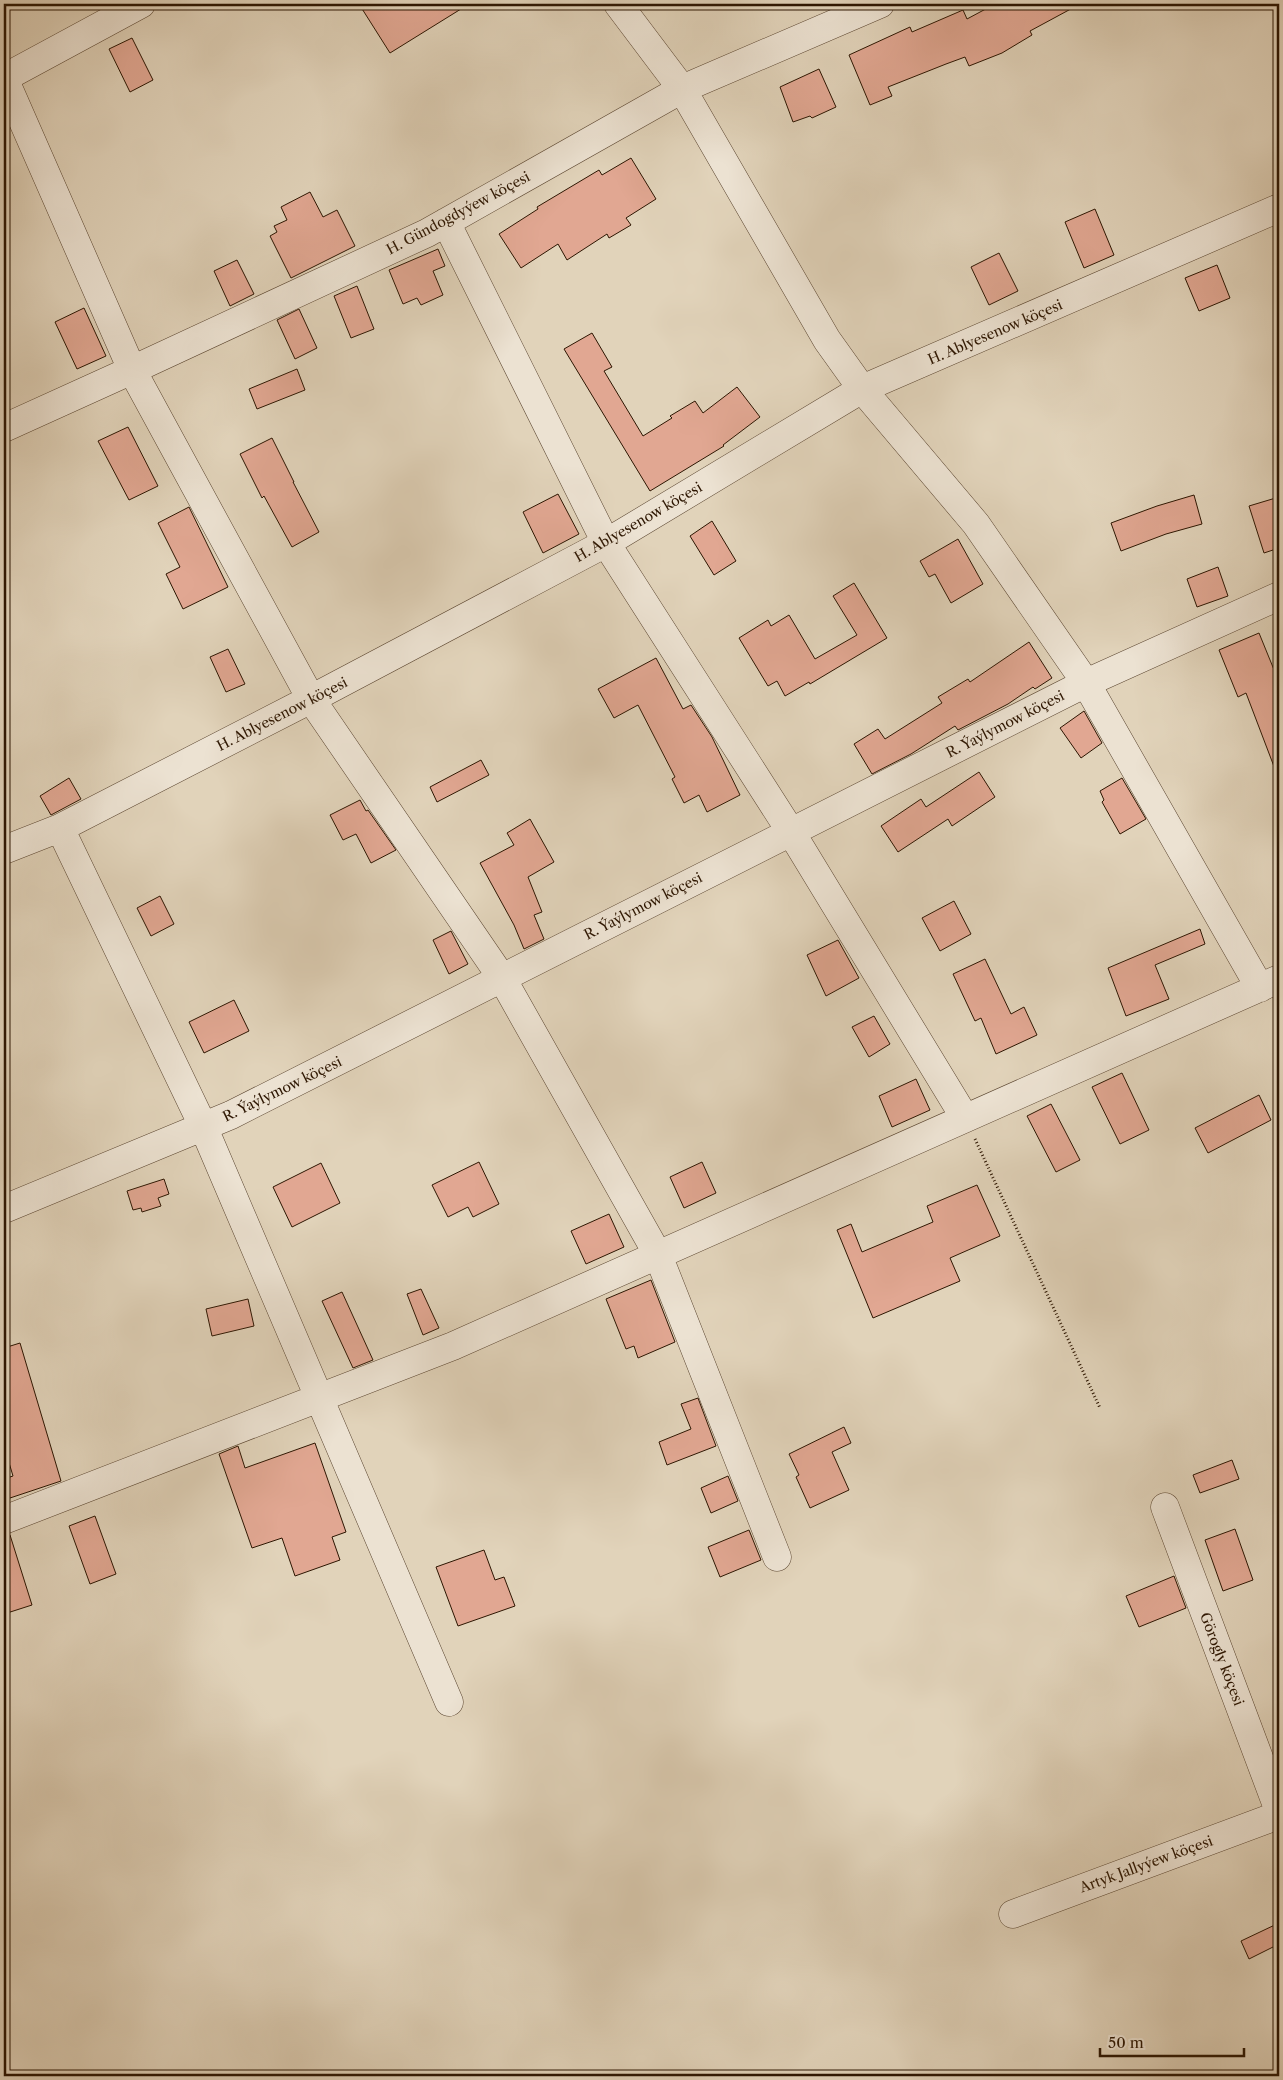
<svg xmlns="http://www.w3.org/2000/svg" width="1283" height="2080" viewBox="0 0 1283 2080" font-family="'Libre Caslon Text',serif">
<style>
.building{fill:#e1a792;stroke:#2d1602}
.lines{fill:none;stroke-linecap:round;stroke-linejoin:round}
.minor-casing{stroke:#5a4530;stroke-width:29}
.path{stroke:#2d1602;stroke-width:3;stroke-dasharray:1 2.5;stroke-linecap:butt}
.minor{stroke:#ece2d2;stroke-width:28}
.labels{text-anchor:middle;stroke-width:4;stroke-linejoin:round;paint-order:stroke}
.street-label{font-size:14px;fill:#2d1602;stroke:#ece2d2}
</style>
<rect width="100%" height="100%" fill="#e1d3ba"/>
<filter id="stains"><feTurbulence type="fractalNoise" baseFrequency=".004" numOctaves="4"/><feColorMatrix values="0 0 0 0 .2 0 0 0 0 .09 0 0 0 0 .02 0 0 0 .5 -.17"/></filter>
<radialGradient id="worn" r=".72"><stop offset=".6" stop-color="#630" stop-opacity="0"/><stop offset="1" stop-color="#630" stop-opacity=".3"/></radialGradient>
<path class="building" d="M359 4H469L390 53Z
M995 4H1080L1030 31 1032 35 1002 53 969 66 965 57 946 64 888 87 892 96 870 105 849 55 910 27 912 32 963 10 967 19Z
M132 38 153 80 130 92 109 49Z
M819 69 836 107 812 118 810 116 793 122 780 87Z
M631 158 656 199 626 218 631 225 609 238 607 234 567 260 558 244 521 268 499 234 538 209 537 207 599 170 602 175Z
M310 192 323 217 337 210 355 246 291 278 270 236 277 232 274 226 287 220 281 207Z
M1095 209 1114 255 1084 268 1065 222Z
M438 249 445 266 433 271 443 295 421 305 417 298 403 304 389 270Z
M999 253 1018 291 989 305 971 267Z
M237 260 254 294 230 306 214 271Z
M1217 265 1230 298 1199 311 1185 278Z
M357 286 374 329 351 338 334 296Z
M84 308 106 356 77 369 55 322Z
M299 309 317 348 295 359 277 320Z
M592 333 612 367 604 371 643 436 672 418 670 416 695 401 703 413 737 387 760 417 723 445 724 446 650 491 564 349Z
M297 369 305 390 257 409 249 389Z
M128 427 158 486 129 500 98 441Z
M272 438 294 482H293L319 532 292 547 264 496 262 498 240 454Z
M558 494 579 534 543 553 523 512Z
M1194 495 1202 524 1166 534 1121 551 1111 523 1157 506Z
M1279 497V548L1264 553 1249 506Z
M189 507 228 587 183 609 166 574 180 567 158 523Z
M712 521 736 561 714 575 690 536Z
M958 539 983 584 951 603 935 574 929 577 920 561Z
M1218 567 1228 596 1197 607 1187 579Z
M854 583 887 638 810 684 809 682 785 696 777 681 768 686 739 638 768 620 771 626 789 615 815 659 857 635 833 596Z
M1259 633 1279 682 1278 777 1246 693 1238 697 1219 650Z
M1029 642 1052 678 1035 689 1033 687 1008 704 958 730 955 726 911 754 872 774 854 744 878 729 885 739 942 703 938 697 968 679 970 682Z
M228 649 245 684 226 692 210 657Z
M656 658 683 709 691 705 712 737 740 795 707 812 699 795 684 803 672 779 675 777 638 705 614 718 598 689Z
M1084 711 1102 743 1081 758 1060 728Z
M481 760 489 775 437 802 430 787Z
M979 772 995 797 952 826 948 819 898 852 881 826 921 799 926 807Z
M69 778 81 799 51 815 40 796Z
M1122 778 1146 819 1120 834 1102 802 1104 800 1100 791Z
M360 800 366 811 368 810 396 850 371 863 356 834 343 840 330 815Z
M530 819 554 862 528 877 542 912 534 915 544 939 524 949 514 925 480 863 514 845 507 833Z
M160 896 174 924 151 936 137 908Z
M954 901 971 934 940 951 922 918Z
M1200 929 1205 944 1155 965 1169 999 1126 1016 1108 968Z
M451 931 468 964 449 974 433 940Z
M838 940 859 978 826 996 807 955Z
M985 959 1011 1014 1024 1007 1037 1035 996 1054 981 1018 975 1021 953 974Z
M234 1000 249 1031 204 1053 189 1022Z
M874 1016 890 1044 869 1057 852 1027Z
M1122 1073 1149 1130 1120 1144 1092 1087Z
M916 1079 930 1110 892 1127 879 1096Z
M1259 1095 1271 1120 1208 1153 1195 1128Z
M1051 1104 1080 1160 1056 1172 1027 1116Z
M479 1162 499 1204 473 1217 468 1207 448 1217 432 1185Z
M702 1162 716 1193 684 1208 670 1177Z
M321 1163 340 1203 292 1227 273 1187Z
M164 1179 169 1194 158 1198 161 1206 142 1212 141 1208 133 1210 127 1191Z
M977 1185 1000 1236 950 1258 960 1281 873 1318 837 1230 851 1224 862 1252 933 1222 927 1206Z
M609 1214 624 1247 586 1264 571 1231Z
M651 1280 675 1342 638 1358 634 1346 626 1349 606 1299Z
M421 1289 439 1328 423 1335 407 1294Z
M342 1292 373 1360 353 1368 322 1301Z
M248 1299 254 1326 212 1336 206 1309Z
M20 1343 61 1481 4 1500V1479L13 1476 4 1446V1348Z
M698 1398 716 1446 667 1465 659 1442 691 1429 681 1404Z
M844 1427 851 1443 832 1452 849 1490 810 1508 796 1477 799 1475 789 1454Z
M315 1443 346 1532 332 1537 340 1560 295 1576 282 1538 252 1548 219 1454 238 1446 245 1468Z
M1232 1460 1239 1479 1200 1493 1193 1475Z
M728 1476 738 1501 711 1513 701 1488Z
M95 1516 116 1574 90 1584 69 1526Z
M1235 1529 1253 1580 1223 1591 1205 1540Z
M749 1530 761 1560 720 1577 708 1547Z
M4 1535H10L32 1605 4 1614Z
M484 1550 495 1580 504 1577 515 1606 458 1626 436 1567Z
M1174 1576 1186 1608 1139 1627 1126 1596Z
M1279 1923V1944L1249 1959 1241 1941Z"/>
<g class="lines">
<defs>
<path id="minor" d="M618 4 682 89 827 340 862 389 976 524 1086 683 1260 988
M4 78 132 370 311 699 502 978 658 1255 777 1557
M4 78 141 4
M446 222 606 543 791 832 965 1118
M4 428 132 370 427 233 682 89 880 4
M60 828 203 1126 449 1702
M4 850 60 828 311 699 606 543 862 389 1279 208
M4 1209 231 1115 1086 683 1279 596
M1165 1507 1279 1811
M4 1520 453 1346 1279 979
M1013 1914 1279 1815"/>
</defs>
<use href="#minor" class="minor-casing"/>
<path class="path" d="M975 1139 1100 1408"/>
<use href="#minor" class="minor"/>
</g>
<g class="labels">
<g class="street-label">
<text transform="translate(458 213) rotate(-28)" y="5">H. Gündogdyýew köçesi</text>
<text transform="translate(995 332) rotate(-23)" y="5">H. Ablyesenow köçesi</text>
<text transform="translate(638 522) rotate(-30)" y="5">H. Ablyesenow köçesi</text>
<text transform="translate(282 714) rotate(-27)" y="5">H. Ablyesenow köçesi</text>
<text transform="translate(1005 724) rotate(-27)" y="5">R. Ýaýlymow köçesi</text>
<text transform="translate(643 906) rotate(-27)" y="5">R. Ýaýlymow köçesi</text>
<text transform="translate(282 1089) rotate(-26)" y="5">R. Ýaýlymow köçesi</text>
<text transform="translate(1222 1659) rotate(69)" y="5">Görogly köçesi</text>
<text transform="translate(1146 1864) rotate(-20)" y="5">Artyk Jallyýew köçesi</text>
</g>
</g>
<rect width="1283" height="2080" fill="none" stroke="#e1d3ba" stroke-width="20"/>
<rect x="5" y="5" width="1273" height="2070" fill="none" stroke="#2d1602" stroke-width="2.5"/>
<rect x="10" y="10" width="1263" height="2060" fill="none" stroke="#2d1602"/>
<path d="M1100 2048v8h144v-8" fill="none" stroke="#2d1602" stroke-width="2.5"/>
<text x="1108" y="2048" font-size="15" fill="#2d1602" stroke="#ece2d2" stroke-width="4" paint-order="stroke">50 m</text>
<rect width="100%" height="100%" filter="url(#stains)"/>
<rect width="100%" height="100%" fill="url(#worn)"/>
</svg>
